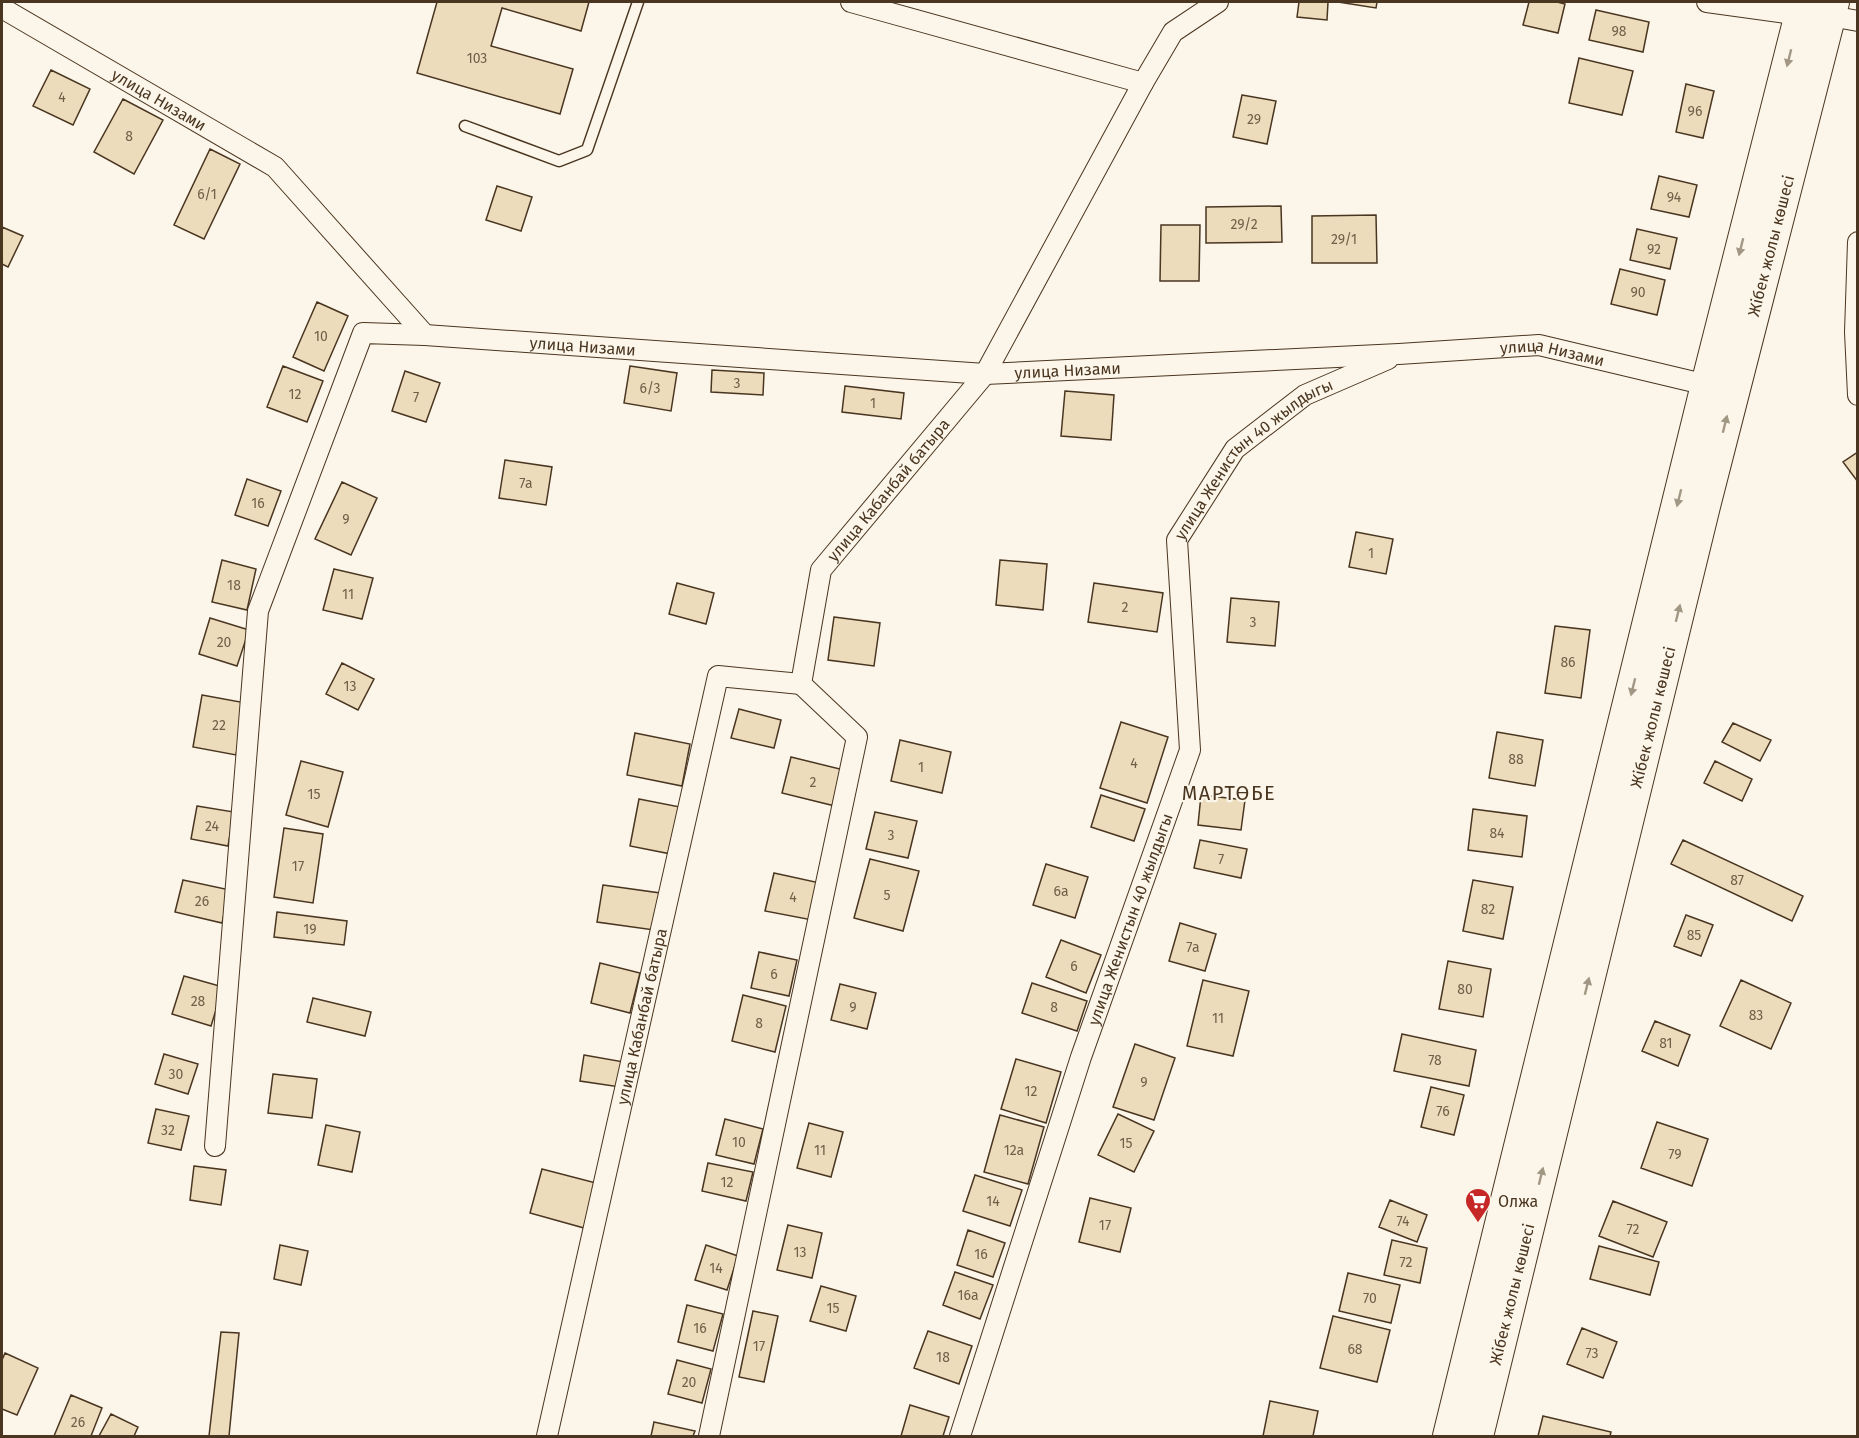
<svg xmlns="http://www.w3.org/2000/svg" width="1859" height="1438" viewBox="0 0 1859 1438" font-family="'Fira Sans',sans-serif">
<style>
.building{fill:#ecdcbc;stroke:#4a3520;stroke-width:1.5}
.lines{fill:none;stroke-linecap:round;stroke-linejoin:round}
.service-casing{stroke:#4a3520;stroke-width:13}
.minor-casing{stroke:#4a3520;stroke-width:22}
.primary-casing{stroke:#4a3520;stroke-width:34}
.service{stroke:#fbf6e9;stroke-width:10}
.minor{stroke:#fbf6e9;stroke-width:20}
.primary{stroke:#fbf6e9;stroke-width:32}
.oneway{fill:#a29684}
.labels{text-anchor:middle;stroke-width:4.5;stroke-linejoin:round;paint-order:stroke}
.number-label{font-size:14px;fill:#725f47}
.street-label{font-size:16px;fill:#4a3520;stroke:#fbf6e9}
.poi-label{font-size:16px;fill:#4a3520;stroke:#fbf6e9;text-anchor:start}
.quarter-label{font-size:20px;letter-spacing:1.5px;fill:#4a3520;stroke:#fbf6e9}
</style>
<rect width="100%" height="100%" fill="#fbf6e9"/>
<path class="building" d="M437 2H589L581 31 502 8 491 46 573 69 560 114 417 73Z
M1299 2H1328L1327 20 1297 17Z
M1338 2H1377L1376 8Z
M1529 2H1557L1565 4 1558 33 1523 25Z
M1596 10 1649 22 1643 52 1589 40Z
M1579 58 1633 71 1622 115 1569 103Z
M51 70 90 89 73 125 33 106Z
M1686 84 1714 91 1703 138 1676 132Z
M1242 95 1276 101 1267 144 1233 137Z
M123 99 163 120 134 174 94 152Z
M210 149 240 164 204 239 174 225Z
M1659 176 1697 185 1689 217 1651 209Z
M497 186 532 197 521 231 486 220Z
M1281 206 1282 242 1206 243V207Z
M1376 215 1377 263H1312V216Z
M1161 225H1200L1199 281H1160Z
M2 227 23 236 8 267 2 264Z
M1637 229 1677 238 1670 269 1630 260Z
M1620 269 1665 280 1657 315 1611 304Z
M317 302 348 316 324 371 293 357Z
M283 366 323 381 307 422 267 407Z
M630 366 677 373 671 411 624 403Z
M712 370 764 373 763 395 711 392Z
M405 371 440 383 426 422 392 411Z
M845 386 904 393 901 419 842 412Z
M1065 391 1114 395 1111 440 1061 436Z
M1858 452V482L1843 462Z
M505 460 552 467 546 505 499 498Z
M247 479 281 491 268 526 235 515Z
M342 482 377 498 351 555 315 539Z
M1356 532 1393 539 1386 574 1349 567Z
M222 560 256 569 247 610 212 602Z
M1000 560 1047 564 1043 610 996 605Z
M334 569 373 578 362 619 323 610Z
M677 583 714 593 706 624 669 614Z
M1094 583 1163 593 1157 632 1088 622Z
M1231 598 1279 602 1275 646 1227 642Z
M834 617 880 623 874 666 828 660Z
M210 618 249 630 237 666 199 654Z
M1555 626 1590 630 1581 698 1545 693Z
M342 663 374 679 358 710 326 694Z
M202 695 246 703 236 755 193 747Z
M739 709 781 720 774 748 731 738Z
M1121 722 1168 737 1147 803 1100 788Z
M1733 723 1771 740 1760 761 1722 742Z
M1497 732 1543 740 1535 786 1489 778Z
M635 733 690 744 682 786 627 775Z
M900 740 951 752 942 793 891 781Z
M791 757 844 770 835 806 782 793Z
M301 761 343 772 328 827 286 815Z
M1715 761 1752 779 1742 801 1704 783Z
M1101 795 1145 809 1134 841 1091 827Z
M1201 795 1245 800 1241 830 1198 825Z
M639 799 680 807 671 854 630 846Z
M197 806 234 812 228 846 191 839Z
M1473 809 1527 816 1522 857 1468 850Z
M875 812 917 821 908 858 866 849Z
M284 828 323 834 313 903 274 897Z
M1200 840 1247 849 1241 878 1194 868Z
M1683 840 1803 896 1792 921 1671 864Z
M870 859 919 871 903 931 854 918Z
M1046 864 1088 877 1075 918 1033 905Z
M774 873 820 883 812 920 765 911Z
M183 880 230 890 222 923 175 912Z
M1473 880 1513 887 1503 939 1463 931Z
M603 885 660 893 654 930 597 922Z
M277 912 347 921 344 945 274 937Z
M1686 915 1713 925 1701 956 1674 946Z
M1180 923 1216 934 1205 971 1169 961Z
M1061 940 1101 955 1086 993 1046 977Z
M759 952 797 960 789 996 751 988Z
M1448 961 1491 969 1483 1017 1439 1009Z
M600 963 640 973 630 1013 591 1003Z
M184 976 223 987 211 1026 172 1014Z
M1203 980 1249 991 1233 1056 1187 1046Z
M1741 980 1791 1003 1771 1049 1720 1026Z
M1032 983 1087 1001 1077 1031 1022 1013Z
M840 984 876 993 867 1029 831 1020Z
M743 995 786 1006 775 1052 732 1041Z
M313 998 371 1012 365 1036 307 1022Z
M1655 1021 1690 1035 1678 1066 1642 1051Z
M1402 1034 1476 1050 1469 1086 1394 1071Z
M1135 1044 1175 1058 1154 1120 1113 1107Z
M164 1054 198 1064 188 1094 155 1084Z
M584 1055 624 1062 620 1087 580 1081Z
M1016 1059 1061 1072 1046 1123 1001 1109Z
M273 1074 317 1079 312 1118 268 1113Z
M1431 1087 1464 1095 1454 1135 1421 1127Z
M156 1109 189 1116 181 1150 148 1143Z
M1118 1114 1154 1131 1134 1172 1098 1155Z
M1000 1115 1044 1127 1028 1184 984 1172Z
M725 1119 763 1129 754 1164 716 1155Z
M1657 1122 1708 1139 1692 1186 1641 1168Z
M809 1123 843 1132 831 1177 797 1168Z
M326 1125 360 1132 352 1172 318 1165Z
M708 1163 753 1172 746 1201 702 1191Z
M194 1166 226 1170 221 1205 190 1200Z
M542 1169 596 1183 584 1228 530 1213Z
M975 1175 1022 1190 1010 1226 963 1211Z
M1090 1198 1131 1208 1120 1252 1079 1242Z
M1390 1200 1427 1215 1417 1242 1379 1227Z
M1613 1201 1667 1222 1653 1257 1599 1236Z
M788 1225 822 1233 812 1278 777 1270Z
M968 1230 1005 1243 993 1277 957 1265Z
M1392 1240 1427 1248 1420 1283 1384 1275Z
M280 1245 308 1251 301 1285 274 1279Z
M706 1245 738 1256 727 1290 695 1280Z
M1599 1246 1659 1262 1650 1295 1590 1279Z
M955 1272 993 1285 980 1319 943 1305Z
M1348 1273 1400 1285 1391 1323 1339 1311Z
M821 1286 856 1296 846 1331 810 1321Z
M687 1305 723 1314 713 1351 678 1342Z
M753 1311 778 1316 764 1382 739 1377Z
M1333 1316 1390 1330 1377 1382 1320 1368Z
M1582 1328 1617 1342 1603 1378 1567 1364Z
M928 1331 972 1346 959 1384 914 1368Z
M221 1332 239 1333 229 1436H209Z
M5 1353 38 1368 17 1415 2 1409V1360Z
M677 1360 711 1369 702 1403 668 1394Z
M71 1395 102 1408 91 1436H54Z
M1270 1401 1318 1411 1313 1436H1263Z
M910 1405 949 1417 943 1436H901Z
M111 1414 138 1427 134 1436H99Z
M1543 1416 1611 1432 1610 1436H1538Z
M654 1422 695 1431 693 1436H651Z"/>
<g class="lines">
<defs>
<path id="service" d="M465 126 559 161 587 150 638 2"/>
<g id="minor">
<path d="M851 2 1143 83"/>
<path d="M1707 2 1800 15 1830 16 1858 21"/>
<path id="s1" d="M2 8 275 167 425 335"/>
<path d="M1858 242 1855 332 1858 395"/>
<path id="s2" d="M215 1146 258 611 363 333 425 335 985 374 1399 354 1539 345 1707 385"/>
<path id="s3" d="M547 1436 718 676 801 684"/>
<path id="s4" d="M709 1436 857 737 801 684 821 570 985 374 1143 83 1173 32 1218 2"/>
<path id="s5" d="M960 1436 1081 1057 1190 750 1177 540 1235 449 1305 395 1388 359"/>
</g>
<g id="primary">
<path d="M1449 1436 1707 385 1804 2"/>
<path id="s6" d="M1477 1436 1704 506 1833 2"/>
</g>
</defs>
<use href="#service" class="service-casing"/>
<use href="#minor" class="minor-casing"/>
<use href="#primary" class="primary-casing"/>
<use href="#service" class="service"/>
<use href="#minor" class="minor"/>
<use href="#primary" class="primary"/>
</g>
<defs><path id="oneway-solid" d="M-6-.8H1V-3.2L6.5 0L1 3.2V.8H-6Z" transform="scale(1.5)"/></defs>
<g class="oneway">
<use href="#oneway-solid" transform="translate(1789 58) rotate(104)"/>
<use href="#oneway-solid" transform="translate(1741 247) rotate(104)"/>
<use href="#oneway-solid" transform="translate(1725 424) rotate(-76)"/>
<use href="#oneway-solid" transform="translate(1679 498) rotate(104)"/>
<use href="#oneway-solid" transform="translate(1678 613) rotate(-76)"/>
<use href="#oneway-solid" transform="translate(1633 687) rotate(104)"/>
<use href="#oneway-solid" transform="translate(1587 986) rotate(-76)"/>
<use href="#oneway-solid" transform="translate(1541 1176) rotate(-76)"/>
</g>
<defs>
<symbol id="supermarket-pin" viewBox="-11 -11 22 30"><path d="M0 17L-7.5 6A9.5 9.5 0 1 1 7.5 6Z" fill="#c62828" stroke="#fbf6e9"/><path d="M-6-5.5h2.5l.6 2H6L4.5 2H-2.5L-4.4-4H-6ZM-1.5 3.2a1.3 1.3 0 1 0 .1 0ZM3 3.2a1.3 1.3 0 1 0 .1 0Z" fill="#fff"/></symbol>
</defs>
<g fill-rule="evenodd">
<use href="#supermarket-pin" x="1463" y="1186" width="30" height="40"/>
</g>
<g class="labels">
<g class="number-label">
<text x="1619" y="36">98</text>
<text x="477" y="63">103</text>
<text x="62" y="102">4</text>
<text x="1695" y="116">96</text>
<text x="1254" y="124">29</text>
<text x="129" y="141">8</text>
<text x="207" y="199">6/1</text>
<text x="1674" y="202">94</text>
<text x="1244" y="229">29/2</text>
<text x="1344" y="244">29/1</text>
<text x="1654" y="254">92</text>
<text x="1638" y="297">90</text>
<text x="321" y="341">10</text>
<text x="737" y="388">3</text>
<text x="650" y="393">6/3</text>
<text x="295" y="399">12</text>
<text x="416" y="402">7</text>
<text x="873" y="408">1</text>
<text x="526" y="488">7а</text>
<text x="258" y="508">16</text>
<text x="346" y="524">9</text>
<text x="1371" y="558">1</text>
<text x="234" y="590">18</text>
<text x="348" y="599">11</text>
<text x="1125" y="612">2</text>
<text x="1253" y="627">3</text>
<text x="224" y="647">20</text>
<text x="1568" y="667">86</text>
<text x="350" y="691">13</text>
<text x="219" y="730">22</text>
<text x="1516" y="764">88</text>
<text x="1134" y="768">4</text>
<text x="921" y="772">1</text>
<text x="813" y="787">2</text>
<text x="314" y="799">15</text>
<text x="212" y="831">24</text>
<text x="1497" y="838">84</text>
<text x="891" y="840">3</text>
<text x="1221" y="864">7</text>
<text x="298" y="871">17</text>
<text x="1737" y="885">87</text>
<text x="1061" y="896">6а</text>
<text x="887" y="900">5</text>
<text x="793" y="902">4</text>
<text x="202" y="906">26</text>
<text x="1488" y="914">82</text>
<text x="310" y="934">19</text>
<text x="1694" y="940">85</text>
<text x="1193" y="952">7а</text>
<text x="1074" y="971">6</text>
<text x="774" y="979">6</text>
<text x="1465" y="994">80</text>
<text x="198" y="1006">28</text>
<text x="853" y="1012">9</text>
<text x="1054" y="1012">8</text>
<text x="1756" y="1020">83</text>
<text x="1218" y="1023">11</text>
<text x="759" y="1028">8</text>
<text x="1666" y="1048">81</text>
<text x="1435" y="1065">78</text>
<text x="176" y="1079">30</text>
<text x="1144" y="1087">9</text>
<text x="1031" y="1096">12</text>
<text x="1443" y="1116">76</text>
<text x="168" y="1135">32</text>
<text x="739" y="1147">10</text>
<text x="1126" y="1148">15</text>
<text x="820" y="1155">11</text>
<text x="1014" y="1155">12а</text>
<text x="1675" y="1159">79</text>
<text x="727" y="1187">12</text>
<text x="993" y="1206">14</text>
<text x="1403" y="1226">74</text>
<text x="1105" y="1230">17</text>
<text x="1633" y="1234">72</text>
<text x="800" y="1257">13</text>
<text x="981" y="1259">16</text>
<text x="1406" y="1267">72</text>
<text x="716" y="1273">14</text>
<text x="968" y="1300">16а</text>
<text x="1370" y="1303">70</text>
<text x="833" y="1313">15</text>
<text x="700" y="1333">16</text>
<text x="759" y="1351">17</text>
<text x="1355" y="1354">68</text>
<text x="1592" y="1358">73</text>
<text x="943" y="1362">18</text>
<text x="689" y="1387">20</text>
<text x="78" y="1427">26</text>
</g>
<g class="street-label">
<text dy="6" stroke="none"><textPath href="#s1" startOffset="182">улица Низами</textPath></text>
<text dy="6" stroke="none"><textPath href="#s6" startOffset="1226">Жібек жолы көшесі</textPath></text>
<text dy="6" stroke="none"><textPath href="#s2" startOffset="1054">улица Низами</textPath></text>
<text dy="6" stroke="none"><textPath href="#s2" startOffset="2026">улица Низами</textPath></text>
<text dy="6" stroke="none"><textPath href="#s2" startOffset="1540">улица Низами</textPath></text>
<text dy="6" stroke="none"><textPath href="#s5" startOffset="1048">улица Женистын 40 жылдыгы</textPath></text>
<text dy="6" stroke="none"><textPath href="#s4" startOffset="1012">улица Кабанбай батыра</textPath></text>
<text dy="6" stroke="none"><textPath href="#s6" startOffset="740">Жібек жолы көшесі</textPath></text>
<text dy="6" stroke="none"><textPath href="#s5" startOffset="544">улица Женистын 40 жылдыгы</textPath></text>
<text dy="6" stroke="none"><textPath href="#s3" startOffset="430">улица Кабанбай батыра</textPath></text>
<text dy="6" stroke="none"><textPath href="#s6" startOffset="146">Жібек жолы көшесі</textPath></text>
</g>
<g class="poi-label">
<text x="1498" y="1207">Олжа</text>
</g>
<g class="quarter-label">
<text x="1229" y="800">МАРТӨБЕ</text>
</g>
</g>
<rect width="1859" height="1438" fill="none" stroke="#4a3520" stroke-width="6"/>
</svg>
